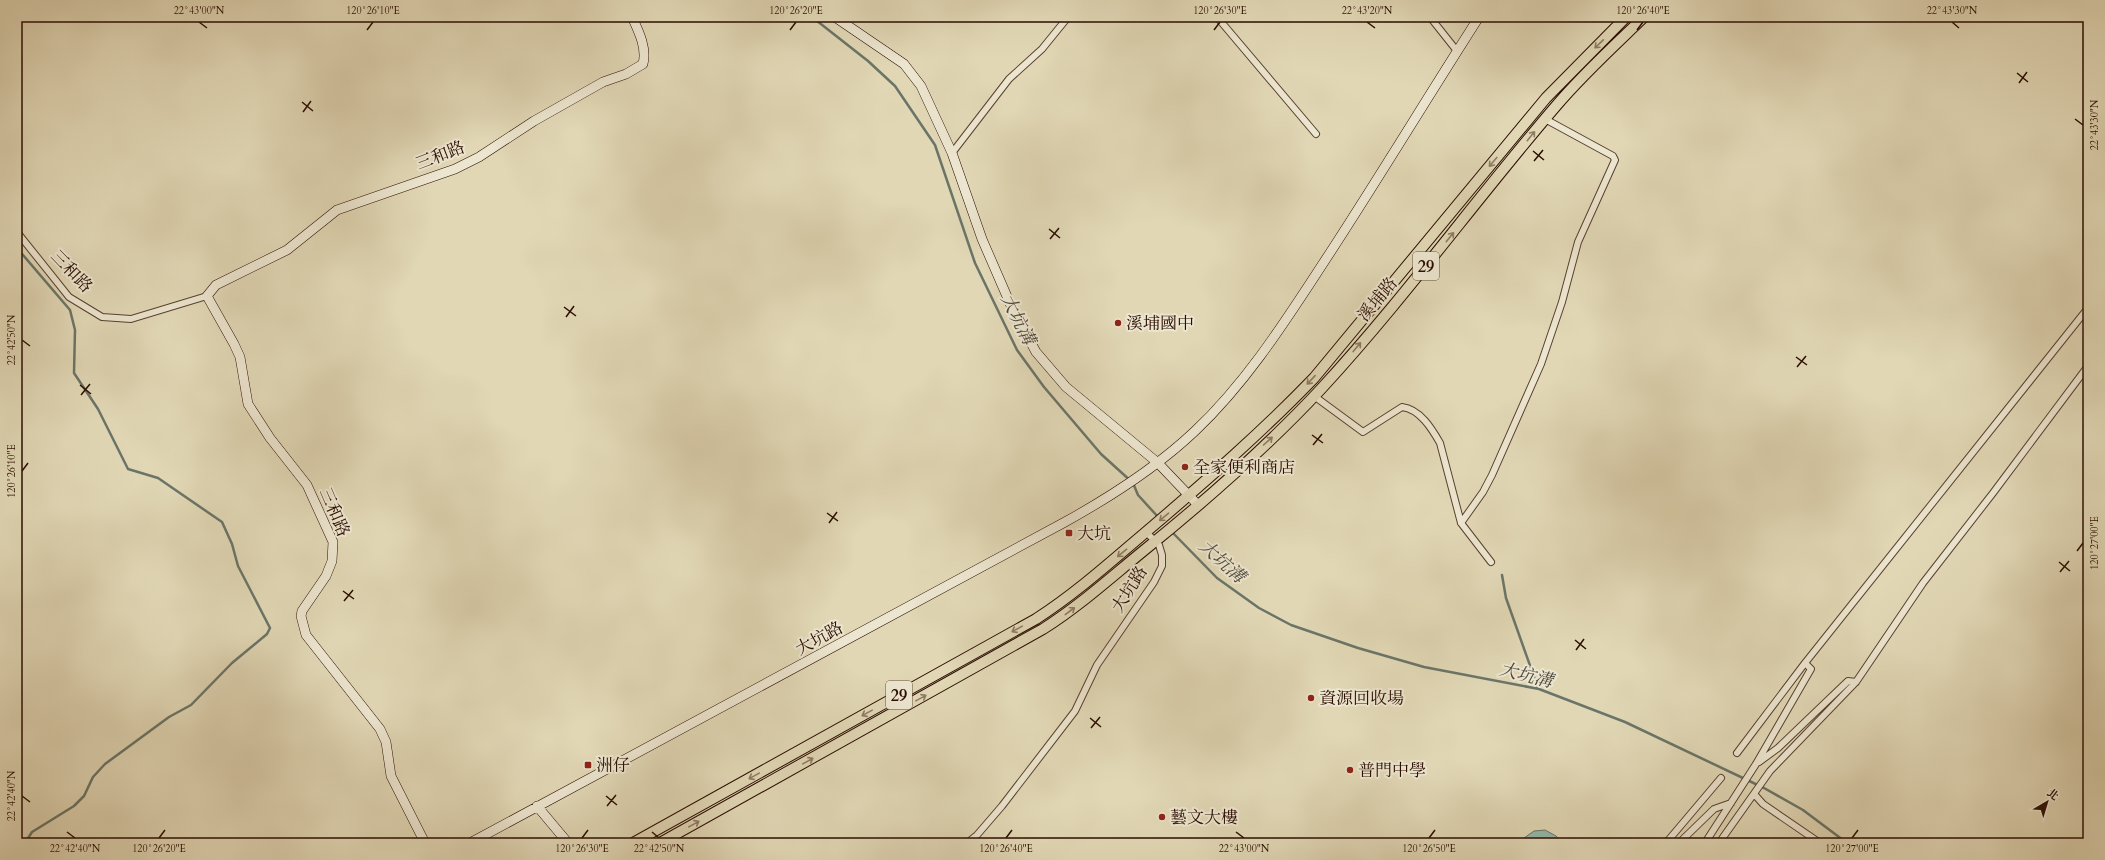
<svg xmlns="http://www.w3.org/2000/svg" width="2105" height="860" viewBox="0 0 2105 860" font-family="Cardo,'Noto Serif TC',serif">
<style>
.water{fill:#94baac;stroke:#6a7568}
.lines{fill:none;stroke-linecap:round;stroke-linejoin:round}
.stream{stroke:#6a7568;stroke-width:2.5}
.street-casing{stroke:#58402e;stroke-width:8}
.secondary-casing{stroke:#2a0d01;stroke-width:10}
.primary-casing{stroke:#2a0d01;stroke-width:12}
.street{stroke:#ece5cf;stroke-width:6}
.secondary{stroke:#ece5cf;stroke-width:9}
.primary{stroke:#e1d7b5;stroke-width:10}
.oneway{stroke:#8f7c64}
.ticks{fill:none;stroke:#2a0d01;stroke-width:1.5}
.poi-dot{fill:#8f2418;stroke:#ece5cf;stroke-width:1.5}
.labels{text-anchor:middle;stroke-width:4;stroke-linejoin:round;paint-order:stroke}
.shield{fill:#ece5cf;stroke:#644e3f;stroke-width:1}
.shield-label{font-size:16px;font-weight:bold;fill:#2a0d01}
.street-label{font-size:17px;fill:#2a0d01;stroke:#ece5cf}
.poi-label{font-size:17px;fill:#2a0d01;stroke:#ece5cf;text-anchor:start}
.water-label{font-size:18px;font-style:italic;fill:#4f4a3d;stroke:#ece5cf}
.neatline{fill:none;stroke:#2a0d01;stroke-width:1.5}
.ticks-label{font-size:10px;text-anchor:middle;fill:#2a0d01}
</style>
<rect width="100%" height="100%" fill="#e1d7b5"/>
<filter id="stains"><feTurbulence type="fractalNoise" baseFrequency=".005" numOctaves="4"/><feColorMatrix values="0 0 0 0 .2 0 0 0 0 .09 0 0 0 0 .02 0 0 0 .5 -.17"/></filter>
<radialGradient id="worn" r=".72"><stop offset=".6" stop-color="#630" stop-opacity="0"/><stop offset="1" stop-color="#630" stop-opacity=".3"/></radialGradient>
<path class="water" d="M1545 830 1556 836 1560 840 1559 843H1517L1534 831Z"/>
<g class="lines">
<path class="stream" d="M812 17 868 61 895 86 935 145 975 263 1017 350 1044 387 1101 454 1133 483 1138 495 1159 518
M17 248 70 310 75 330 74 373 98 409 128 469 158 478 222 522 232 544 238 566 270 628 267 634 232 663 191 705 169 717 105 764 93 777 84 796 74 806 32 832 25 843
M1172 532 1217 578 1259 608 1291 625 1358 648 1424 667 1539 689 1625 722 1764 788 1803 810 1847 843
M1502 575 1506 598 1538 688"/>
<defs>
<path id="street" d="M1217 17 1316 134
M1430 17 1457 51
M952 153 1009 79 1042 49 1068 17
M17 232 69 297 102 317 131 319 207 296
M1314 396 1363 432 1402 407C1420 409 1432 429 1440 443L1461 523 1491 562
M1461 523 1483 492 1492 475 1541 364 1562 302 1578 242 1615 160 1613 156 1545 119
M1737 753 1805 663 2088 308
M1759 762 1778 748 1848 681 1856 682
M1755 795 1763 804 1820 843
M967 843 977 835 1002 806 1075 711 1097 665 1154 582 1162 566V555L1159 545 1146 532
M1666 843 1721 778
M1679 843 1714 809 1731 803
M1705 843 1756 764 1811 669 1805 663
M1719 843 1770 771 1856 682 1923 583 1993 493 2088 366"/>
<path id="secondary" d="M835 17 904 64 921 86 952 153 982 239 1012 308 1036 352 1066 387 1158 463 1198 505
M537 806 568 843
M425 843 391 776 386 742 380 729 306 635 301 616 302 611 326 576 332 561 333 542 307 485 270 438 248 404 240 357 234 344 207 296 216 285 287 250 337 210 455 169 479 157 534 121 603 82 626 74 643 64C647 48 639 32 632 17
M470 843 1065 522C1112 496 1156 468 1195 431 1247 382 1286 320 1324 262 1377 181 1427 98 1479 17"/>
<path id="primary" d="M633 843 1036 619C1078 592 1115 558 1153 526 1208 479 1263 431 1314 378L1546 98 1626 17
M660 843 1043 629C1078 607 1109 579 1142 552 1204 502 1266 448 1321 389 1404 299 1476 199 1556 106 1583 74 1614 46 1644 17"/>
</defs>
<use href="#street" class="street-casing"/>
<use href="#secondary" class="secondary-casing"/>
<use href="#primary" class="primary-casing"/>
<use href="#street" class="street"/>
<use href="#secondary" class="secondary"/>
<use href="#primary" class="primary"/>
</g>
<defs><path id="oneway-shaft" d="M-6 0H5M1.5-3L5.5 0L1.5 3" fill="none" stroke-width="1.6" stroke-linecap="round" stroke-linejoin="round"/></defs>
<g class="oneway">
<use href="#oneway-shaft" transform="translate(1599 44) rotate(136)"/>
<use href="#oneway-shaft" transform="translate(1531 136) rotate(-51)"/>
<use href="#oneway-shaft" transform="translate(1493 162) rotate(130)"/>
<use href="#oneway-shaft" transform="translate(1450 237) rotate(-51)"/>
<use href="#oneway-shaft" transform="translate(1357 347) rotate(-50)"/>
<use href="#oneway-shaft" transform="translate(1311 380) rotate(133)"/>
<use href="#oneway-shaft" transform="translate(1268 441) rotate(-42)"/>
<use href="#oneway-shaft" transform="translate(1164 517) rotate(140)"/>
<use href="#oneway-shaft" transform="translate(1122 553) rotate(141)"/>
<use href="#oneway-shaft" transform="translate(1070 611) rotate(-37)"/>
<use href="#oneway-shaft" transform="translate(1017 629) rotate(151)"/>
<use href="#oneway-shaft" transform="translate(921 698) rotate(-29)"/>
<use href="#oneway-shaft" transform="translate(867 713) rotate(151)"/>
<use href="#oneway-shaft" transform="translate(808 761) rotate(-29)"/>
<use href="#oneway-shaft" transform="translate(754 776) rotate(151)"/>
<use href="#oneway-shaft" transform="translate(694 824) rotate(-29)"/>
</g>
<path class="ticks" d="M199 22 207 28M1367 22 1375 28M1952 22 1959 28M367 30 373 22M790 30 796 22M1214 30 1220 22M1637 30 1643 22M2017 73 2028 82M2019 83 2027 72M302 102 313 111M303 112 311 101M2075 119 2083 125M1533 151 1544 160M1534 161 1543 150M1049 229 1060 238M1050 239 1059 228M564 307 576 316M566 317 574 306M22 340 30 346M1796 357 1807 365M1797 367 1806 356M80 385 91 394M81 395 90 384M1312 435 1323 443M1313 445 1322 434M22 471 28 463M827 513 838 521M829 523 837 512M2077 551 2083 543M2059 562 2070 571M2060 572 2069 561M343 591 354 599M344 601 353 590M1575 640 1586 649M1576 650 1584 639M1090 718 1101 727M1091 728 1100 717M22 796 30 802M606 796 617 805M607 806 616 795M67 832 75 838M652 832 659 838M1236 832 1244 838M159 838 165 830M582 838 588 830M1006 838 1012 830M1429 838 1435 830M1852 838 1858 830"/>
<g class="poi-dot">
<circle cx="1118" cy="323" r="4"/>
<circle cx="1185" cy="467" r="4"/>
<rect x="1065" y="529" width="8" height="8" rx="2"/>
<circle cx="1311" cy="698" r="4"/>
<rect x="584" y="761" width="8" height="8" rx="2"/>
<circle cx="1350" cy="770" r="4"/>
<circle cx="1162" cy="817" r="4"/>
</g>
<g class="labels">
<g class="shield">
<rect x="1413" y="252" width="26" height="28" rx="3"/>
<rect x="886" y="681" width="26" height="28" rx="3"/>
</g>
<g class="shield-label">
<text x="1426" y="272">29</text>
<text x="899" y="701">29</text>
</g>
<g class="street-label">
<text transform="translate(440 155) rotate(-21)" y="6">三和路</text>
<text transform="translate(72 271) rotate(46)" y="6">三和路</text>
<text transform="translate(1377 299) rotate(-50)" y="6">溪埔路</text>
<text transform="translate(335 512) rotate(67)" y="6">三和路</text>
<text transform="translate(1129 589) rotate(-58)" y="6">大坑路</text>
<text transform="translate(819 638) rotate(-29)" y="6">大坑路</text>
</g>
<g class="poi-label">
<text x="1126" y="329">溪埔國中</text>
<text x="1193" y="473">全家便利商店</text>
<text x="1077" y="539">大坑</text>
<text x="1319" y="704">資源回收場</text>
<text x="596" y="771">洲仔</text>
<text x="1358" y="776">普門中學</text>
<text x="1170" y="823">藝文大樓</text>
</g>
<g class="water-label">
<text transform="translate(1018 319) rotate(63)" y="6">大坑溝</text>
<text transform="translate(1222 561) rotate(42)" y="6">大坑溝</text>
<text transform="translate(1526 675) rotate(14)" y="6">大坑溝</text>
</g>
</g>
<rect width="2105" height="860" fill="none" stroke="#e1d7b5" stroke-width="44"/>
<g transform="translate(2047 802) rotate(38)" stroke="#ece5cf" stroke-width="3" paint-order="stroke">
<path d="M0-3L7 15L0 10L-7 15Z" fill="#2a0d01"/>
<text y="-6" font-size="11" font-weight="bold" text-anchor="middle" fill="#2a0d01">北</text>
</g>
<rect x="22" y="22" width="2061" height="816" class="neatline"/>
<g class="ticks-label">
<text x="199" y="14">22°43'00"N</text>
<text x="373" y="14">120°26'10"E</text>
<text x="796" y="14">120°26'20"E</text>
<text x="1220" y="14">120°26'30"E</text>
<text x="1367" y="14">22°43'20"N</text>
<text x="1643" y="14">120°26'40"E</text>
<text x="1952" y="14">22°43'30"N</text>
<text transform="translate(2094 125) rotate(-90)" y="4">22°43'30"N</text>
<text transform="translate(11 340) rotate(-90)" y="4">22°42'50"N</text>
<text transform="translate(11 471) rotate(-90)" y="4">120°26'10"E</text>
<text transform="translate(2094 543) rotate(-90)" y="4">120°27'00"E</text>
<text transform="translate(11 796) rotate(-90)" y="4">22°42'40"N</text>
<text x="75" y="852">22°42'40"N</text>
<text x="159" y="852">120°26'20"E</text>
<text x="582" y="852">120°26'30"E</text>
<text x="659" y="852">22°42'50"N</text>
<text x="1006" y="852">120°26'40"E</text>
<text x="1244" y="852">22°43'00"N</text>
<text x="1429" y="852">120°26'50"E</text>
<text x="1852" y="852">120°27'00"E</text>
</g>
<rect width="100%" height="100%" filter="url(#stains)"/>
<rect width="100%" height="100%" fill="url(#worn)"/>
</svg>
